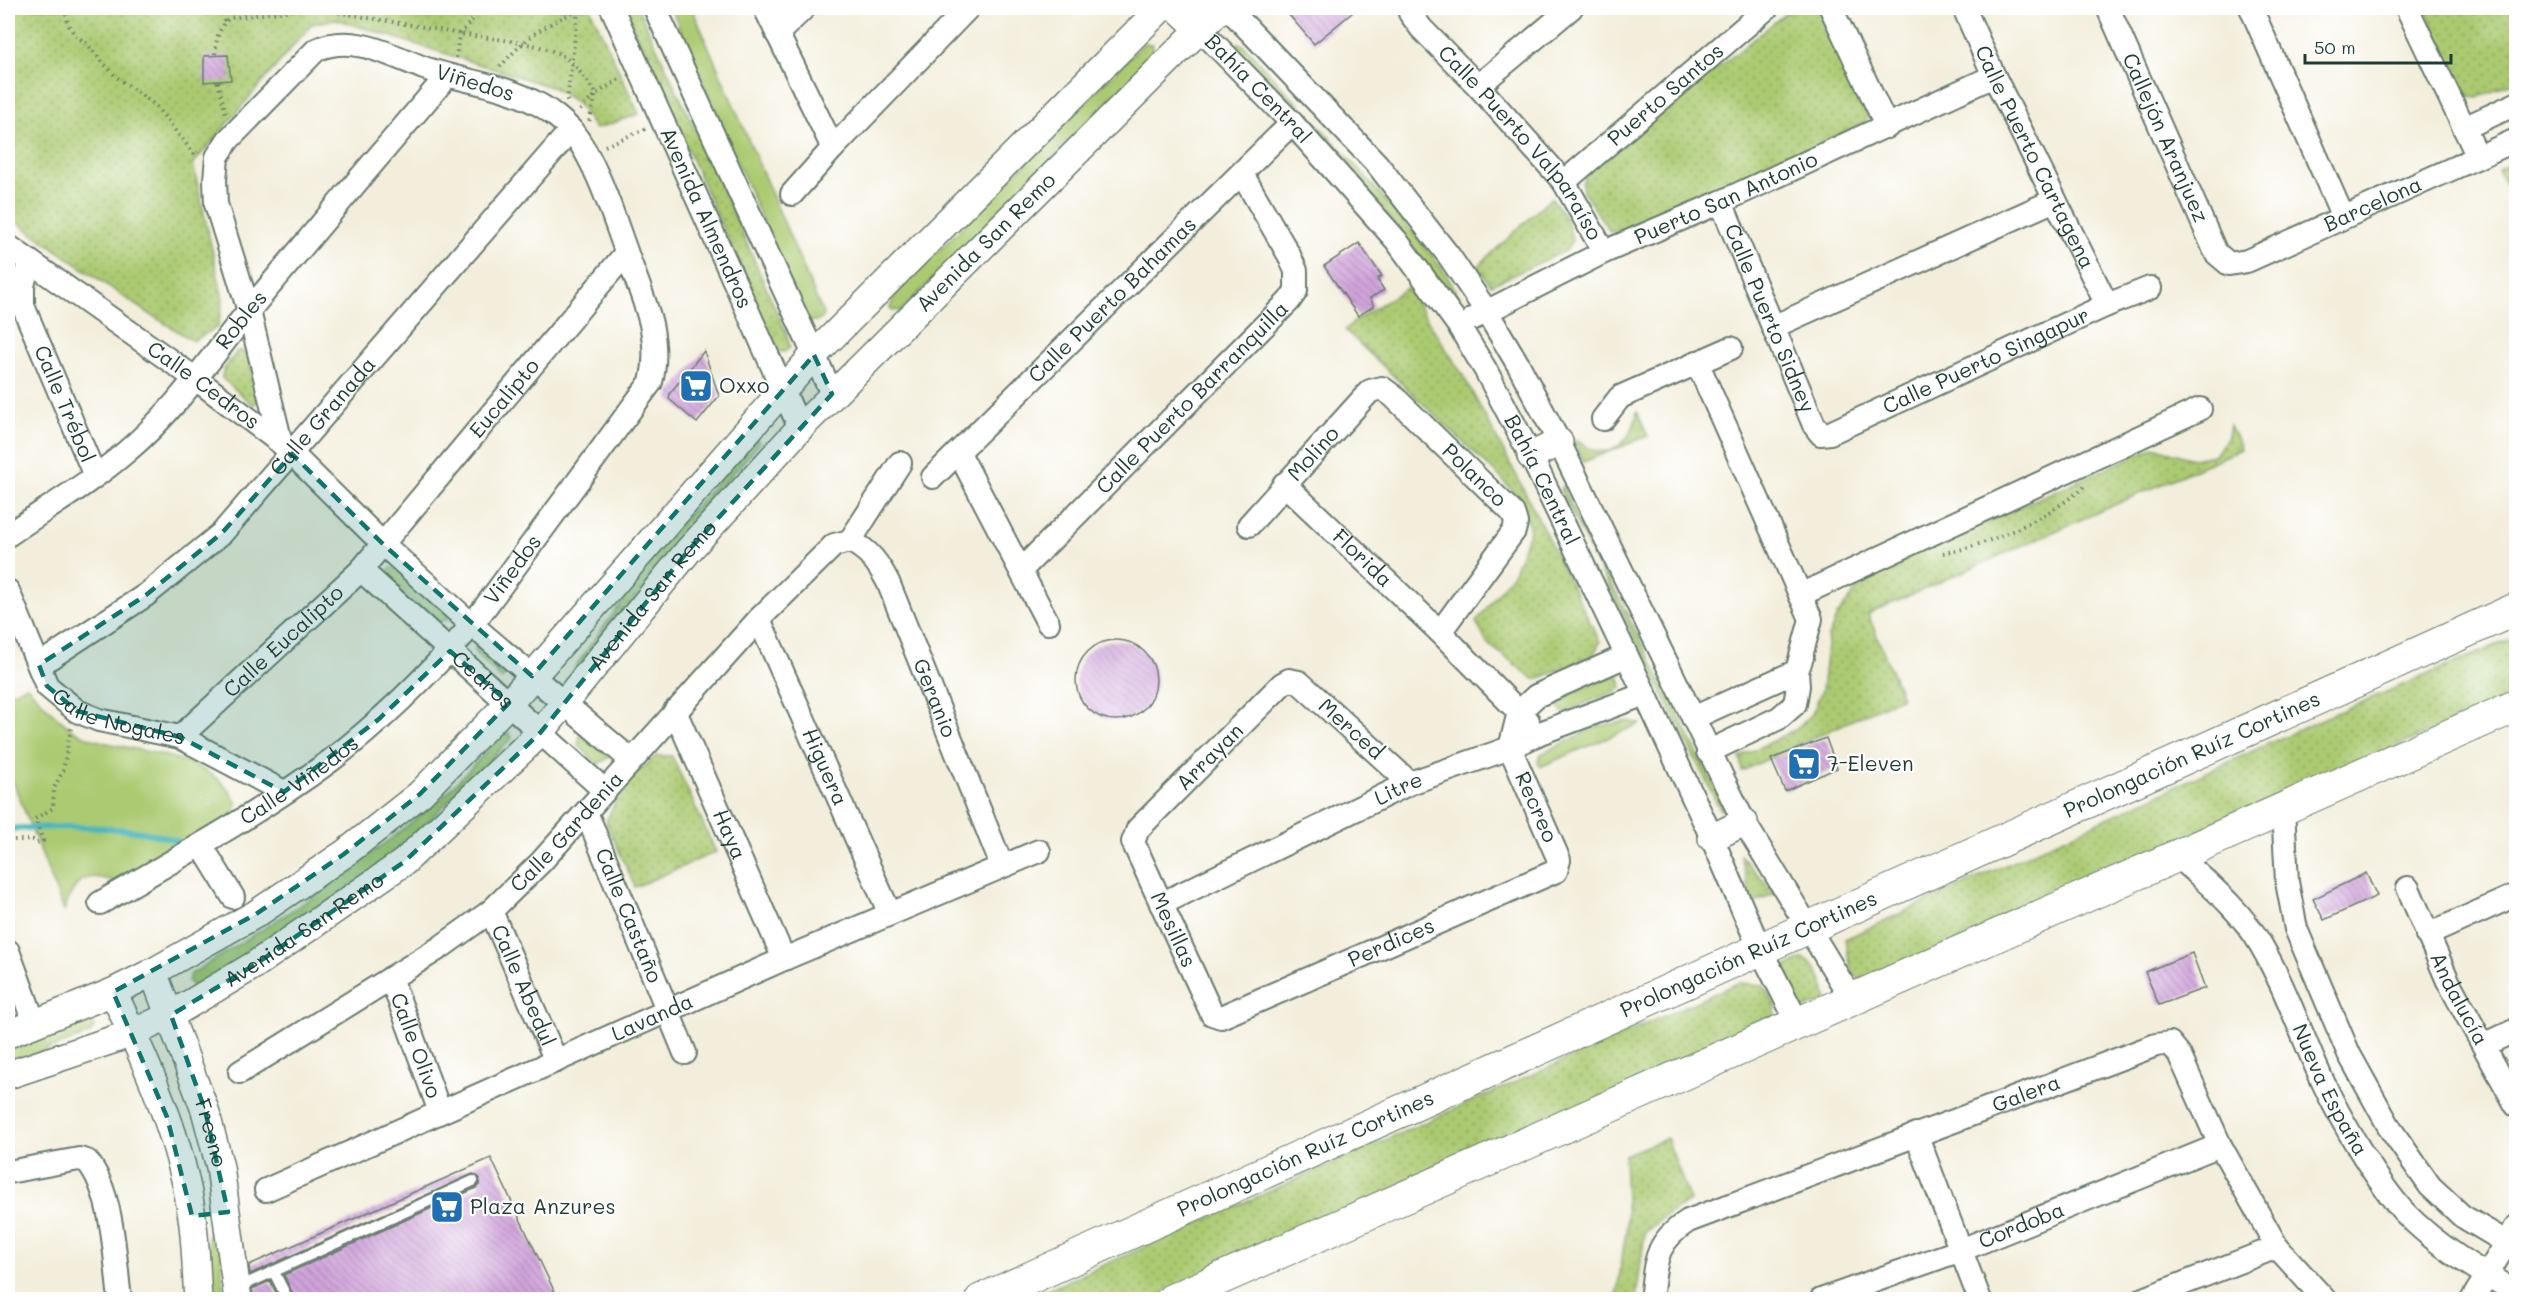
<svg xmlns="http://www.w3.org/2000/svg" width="2524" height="1307" viewBox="0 0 2524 1307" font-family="Mali,sans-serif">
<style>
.green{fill:#abca71;stroke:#658452;stroke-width:1.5}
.park{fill:url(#park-dots);stroke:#658452;stroke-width:1.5}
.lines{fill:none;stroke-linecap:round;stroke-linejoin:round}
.stream{stroke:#48b7be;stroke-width:6}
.building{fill:url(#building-back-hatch)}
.service-casing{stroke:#697b6e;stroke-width:14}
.minor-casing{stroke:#697b6e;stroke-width:26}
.tertiary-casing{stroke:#697b6e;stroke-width:30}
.secondary-casing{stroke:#697b6e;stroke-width:34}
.path{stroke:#697b6e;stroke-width:4;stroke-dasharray:1.5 4.5;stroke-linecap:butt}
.service{stroke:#fff;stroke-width:10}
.minor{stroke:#fff;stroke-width:22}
.tertiary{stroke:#fff;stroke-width:27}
.secondary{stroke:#fff;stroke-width:32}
.marked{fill:#0f766e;fill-opacity:0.2;stroke:#0f766e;stroke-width:4.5;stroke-dasharray:12 8;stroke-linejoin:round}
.labels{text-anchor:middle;stroke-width:4.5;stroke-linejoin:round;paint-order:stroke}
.street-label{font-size:21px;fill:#1f3d34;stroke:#fff}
.poi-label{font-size:21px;fill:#1f3d34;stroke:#fff;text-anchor:start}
</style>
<defs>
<pattern id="park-dots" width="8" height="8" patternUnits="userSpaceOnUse" patternTransform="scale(1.5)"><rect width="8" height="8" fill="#abca71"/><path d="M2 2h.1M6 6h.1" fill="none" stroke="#8ba55e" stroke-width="1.8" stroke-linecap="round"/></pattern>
<pattern id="building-back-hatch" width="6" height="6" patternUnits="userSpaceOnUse" patternTransform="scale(1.5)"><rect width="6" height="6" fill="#d1a4dc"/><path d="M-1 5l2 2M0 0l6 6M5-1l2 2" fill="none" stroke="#a987b3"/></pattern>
</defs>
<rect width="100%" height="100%" fill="#fff"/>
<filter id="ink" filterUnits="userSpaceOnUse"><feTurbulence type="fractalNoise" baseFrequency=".0167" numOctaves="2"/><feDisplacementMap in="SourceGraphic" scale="12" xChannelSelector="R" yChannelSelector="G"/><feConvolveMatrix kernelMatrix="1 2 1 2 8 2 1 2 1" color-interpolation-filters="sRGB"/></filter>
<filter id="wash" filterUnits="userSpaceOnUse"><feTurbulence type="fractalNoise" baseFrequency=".008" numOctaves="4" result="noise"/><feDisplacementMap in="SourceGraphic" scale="24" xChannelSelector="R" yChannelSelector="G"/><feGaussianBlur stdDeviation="1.35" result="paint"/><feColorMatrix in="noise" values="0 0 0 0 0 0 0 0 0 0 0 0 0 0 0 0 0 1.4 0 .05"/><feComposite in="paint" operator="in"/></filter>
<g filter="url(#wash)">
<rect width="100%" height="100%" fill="#f3eedb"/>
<path class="green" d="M671 8H692L824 316 820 320 809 322 803 315Z
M1144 43 1152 44 1154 49 1149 59 901 311 892 310 890 308 894 296Z
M1238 43 1243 45C1300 107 1360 167 1412 232 1428 251 1449 273 1457 296L1449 293 1368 191 1305 126 1240 52 1236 45Z
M1637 411 1648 436 1583 462 1573 440C1581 441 1586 448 1594 450 1617 458 1637 431 1637 411Z
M1562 486 1721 799 1723 806 1721 811 1560 490Z
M391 568H399L449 616 447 620 435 622 389 579 386 573Z
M481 644 511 668 502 679 476 654 475 647Z
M1612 675 1620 677 1622 688 1563 713 1558 706 1560 698Z
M27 686C44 703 64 729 87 737 134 755 213 750 237 804L230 821 121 884C87 870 75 877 64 911L8 769V694Z
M1629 721 1640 724 1540 767 1538 762 1541 754 1598 726Z
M508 732 512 738 390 859 300 926 197 986 191 985 188 980 191 974 301 905 397 834 443 797 502 735Z
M581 732 610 757 598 764 578 745Z
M88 1020 93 1022 94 1028 89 1034 8 1064V1050Z
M215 1227 220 1243 224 1299H212L208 1236 209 1231Z"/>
<path class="park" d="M8 8H590L639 114 595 129 577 103 554 88 335 19 312 24 193 164 223 299 218 327 193 341 137 306 8 216Z
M624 8H638L719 180 787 335 790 348 784 352 778 351Z
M1792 8H1817L1867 106 1868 114 1865 123 1627 230 1610 232 1583 191 1582 183 1588 173Z
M2424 8H2516V81L2477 98 2465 95Z
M2516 161V208L2498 170Z
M1551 198C1563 211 1569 222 1572 240L1566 251 1491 285 1477 267Z
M1407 288 1464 377 1519 480 1600 642 1594 654 1588 658 1535 680 1487 643 1476 622 1514 572 1530 530 1521 501 1501 478 1345 330 1359 318Z
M237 351H242L249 358 260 400 253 405 222 378 223 370Z
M2230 425 2241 449 1868 614 1902 697 1742 771 1740 757 1797 729 1812 714 1822 690 1828 637 1837 616 1858 588 1873 576 1917 552 2154 447 2193 459 2213 455 2227 439Z
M756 439 760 443 721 487 663 566 573 674 575 667 673 531Z
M2516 637V694L1861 983 1851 969 1845 939 2322 719Z
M656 756H672L716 852 635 887 606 822 622 787Z
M1741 856 1775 893 1752 904Z
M1803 958C1819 966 1824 984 1827 1001L1799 1010 1785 975V967Z
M1738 983 1763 985 1776 1006 1773 1024 1151 1299 1025 1300Z
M1667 1138 1690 1201 1671 1212 1645 1232 1636 1299H1616L1627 1224 1624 1155Z"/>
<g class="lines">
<path class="stream" d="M8 829C61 826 140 823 190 846"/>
</g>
<g id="blocks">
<path class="building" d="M1283 8H1358L1314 44Z
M228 55 231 80 204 82V56Z
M1359 243 1382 276 1377 279 1384 290 1370 298 1374 306 1358 316 1324 266Z
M704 351 719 396 697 423 669 399 670 393Z
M1076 680a40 40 0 1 1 80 0a40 40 0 1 1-80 0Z
M1826 738 1837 768 1785 791 1771 759Z
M2366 873 2377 896 2324 920 2313 899Z
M2192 953 2205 988 2159 1005 2145 972Z
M491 1158 558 1299H295L284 1275 476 1188 479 1185 480 1178 473 1174 250 1274 249 1265Z
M270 1281 279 1299H253L252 1289Z"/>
</g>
</g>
<g filter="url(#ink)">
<use href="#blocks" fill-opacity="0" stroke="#697b6e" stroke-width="1.5"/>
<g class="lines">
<defs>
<path id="service" d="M274 1272 288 1300
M237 1288 473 1181"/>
<g id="minor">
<path id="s1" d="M612 8 800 428"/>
<path d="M655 8 832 394"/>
<path d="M765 8 833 148"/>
<path d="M1228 8 1377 164 1449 256 1487 312 1519 366 1559 442 1744 822 1851 998"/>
<path id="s2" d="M1409 8 1410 13 1421 28 1478 86 1564 182 1604 252"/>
<path d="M1831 8 1887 127"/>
<path id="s3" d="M1964 8 1994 76 2107 305"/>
<path id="s4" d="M2108 8 2216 253 2229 264 2247 261 2516 140"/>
<path d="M2251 8 2343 217"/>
<path d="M2407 8 2478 157"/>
<path id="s5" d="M1201 30 1292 123 1396 240 1459 326 1485 369 1531 456 1645 694 1712 838 1760 949 1798 1023"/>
<path d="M777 34 804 8"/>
<path d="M1478 86 1571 8"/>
<path d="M2464 128 2516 104"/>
<path id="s6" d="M1564 182 1767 8"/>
<path d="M792 194 833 148 968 8"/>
<path id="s7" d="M1721 202 1814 425 1821 434 1830 433 2107 305 2150 288"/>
<path id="s8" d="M8 246 196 379 281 443 384 545 472 625 631 760"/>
<path id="s9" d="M29 261 23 286V306L95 476"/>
<path id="s10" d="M1474 318 1604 252 1721 202 1994 76"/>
<path d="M1773 327 2055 200"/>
<path d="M1603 419 1620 397 1731 348"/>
<path d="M959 453 1048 623"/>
<path id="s11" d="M933 477 1292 123"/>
<path id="s12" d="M1284 484 1440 632 1528 721"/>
<path id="s13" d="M1249 525 1370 391 1382 388 1393 396 1513 513 1516 523 1514 531 1440 632"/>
<path id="s14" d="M8 535C47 508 90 483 126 452 175 411 211 357 251 308 316 230 381 153 447 76"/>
<path id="s15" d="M850 541C869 550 878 563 888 582L1002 866"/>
<path d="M850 541 900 463"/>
<path id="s16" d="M361 570 604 790"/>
<path id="s17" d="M1021 570 1289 301 1296 291V271L1289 255 1242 174"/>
<path id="s18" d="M8 591 47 686 77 711 99 720 180 737 284 792"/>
<path d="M1800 595 2200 409"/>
<path id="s19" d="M759 619 890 914"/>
<path id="s20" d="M39 665 146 595 222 533 571 130"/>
<path id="s21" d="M675 711 784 959"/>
<path d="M1519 712 1536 696 1626 656"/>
<path d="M1693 718 1797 671 1811 619 1697 362"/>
<path id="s22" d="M180 737 361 570 626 253"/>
<path d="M1708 752 1779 718 1795 704 1798 686 1797 671 1802 657"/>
<path id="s23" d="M1410 783 1299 682 1289 680 1282 684 1138 829 1133 842 1212 1014 1221 1017 1556 871 1559 860 1510 748 1519 712"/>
<path d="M2283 809 2287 882 2296 929 2349 1054 2391 1130 2430 1186 2462 1216 2516 1248"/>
<path id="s24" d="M586 812 685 1053"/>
<path d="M201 845 233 897"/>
<path id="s25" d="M2177 855C2206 882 2241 910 2261 945 2286 988 2302 1037 2323 1082 2340 1119 2378 1184 2405 1213 2437 1246 2477 1270 2516 1292"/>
<path id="s26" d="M2408 888 2448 981 2516 1105"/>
<path id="s27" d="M100 903C178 858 258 814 330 761 380 723 431 672 472 625L651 382C656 363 655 343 651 324 645 299 634 275 626 251 612 213 597 163 572 131 564 122 547 108 536 103 501 84 461 81 424 68 390 55 352 33 316 50L228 140 217 157 215 180 216 204 249 311 281 443"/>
<path id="s28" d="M1161 904 1410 783 1510 748 1540 733 1645 694"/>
<path id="s29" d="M491 911 556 1061"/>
<path d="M2427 935 2516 895"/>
<path d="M8 951 35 1025"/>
<path id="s30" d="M391 978 440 1112"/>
<path d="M2484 1045 2516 1030"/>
<path id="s31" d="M240 1072 441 947 491 911 541 862 759 619 834 545 850 541"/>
<path d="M1916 1134 1980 1300"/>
<path d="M8 1172 79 1159 87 1161C113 1191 115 1260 120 1300"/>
<path id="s32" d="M266 1190 784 959 1039 851"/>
<path id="s33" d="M1651 1300C1656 1262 1653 1244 1688 1221L2156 1045 2170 1043 2179 1054 2220 1145 2277 1247 2325 1300"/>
<path id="s34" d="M1821 1300 1961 1250 2220 1145"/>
<path d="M2141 1300 2277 1247"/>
<path d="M2472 1300 2516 1227"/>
</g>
<g id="tertiary">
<path d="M1177 8 1201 30"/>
<path d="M1531 456 1559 442"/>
<path d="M1712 838 1744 822"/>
<path id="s35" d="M153 972 205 1110 220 1167 238 1300"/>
<path d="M113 992C146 1061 182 1141 192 1217 196 1244 196 1272 198 1300"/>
<path d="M8 1034 113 992 153 972 256 914 344 854 420 794 509 703 814 355 1161 8"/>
<path id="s36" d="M8 1075 133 1033 171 1015 256 964 404 862 540 733 688 551 800 428 1221 8"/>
</g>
<g id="secondary">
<path id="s37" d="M981 1300 2516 609"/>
<path d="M1172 1300 2516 706"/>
</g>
</defs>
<use href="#service" class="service-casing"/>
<use href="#minor" class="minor-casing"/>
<use href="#tertiary" class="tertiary-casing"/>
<use href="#secondary" class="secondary-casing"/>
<path class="path" d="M65 8 68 24 75 35 86 43 115 76 155 105 195 155 198 152
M221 8 225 21
M215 54C216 41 218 27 230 18L312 8 440 30C475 39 545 39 570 61 580 70 588 83 596 94L589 122
M456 58 459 35 473 19 474 8
M500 67C528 35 547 22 587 8
M218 82 226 114
M567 101 578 11 576 8
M580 110 596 94 621 78
M605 146 645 129
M1943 553C1986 547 2051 516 2084 487
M8 840H33L37 843 43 841 35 819 53 808 54 788 63 771 71 728"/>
<use href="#service" class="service"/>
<use href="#minor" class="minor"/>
<use href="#tertiary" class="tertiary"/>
<use href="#secondary" class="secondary"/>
</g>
</g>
<path class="marked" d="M814 355 832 394 688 551 540 733 404 862 256 964 171 1015 205 1110 228 1212 192 1216 167 1117 113 992 256 914 344 854 420 794 509 703 450 651 379 719 284 792 180 737 77 711 47 686 39 665 146 595 222 533 292 454 384 545 532 676Z"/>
<defs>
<symbol id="supermarket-square" viewBox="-11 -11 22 22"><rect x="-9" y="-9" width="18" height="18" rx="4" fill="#1f6fb2" stroke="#fff"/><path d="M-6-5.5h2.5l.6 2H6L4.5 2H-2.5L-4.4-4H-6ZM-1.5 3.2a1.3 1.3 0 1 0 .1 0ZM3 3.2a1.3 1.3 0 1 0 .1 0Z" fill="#fff"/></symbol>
</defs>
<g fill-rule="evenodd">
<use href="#supermarket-square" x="677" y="367" width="38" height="38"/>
<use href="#supermarket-square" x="1785" y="745" width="38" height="38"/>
<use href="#supermarket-square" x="428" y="1188" width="38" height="38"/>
</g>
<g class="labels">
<g class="street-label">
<text transform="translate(475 83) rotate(17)" y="7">Viñedos</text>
<text dy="7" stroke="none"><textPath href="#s5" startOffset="82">Bahía Central</textPath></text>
<text dy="7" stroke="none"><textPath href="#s6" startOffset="134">Puerto Santos</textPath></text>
<text dy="7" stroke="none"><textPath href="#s4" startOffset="142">Callejón Aranjuez</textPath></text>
<text dy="7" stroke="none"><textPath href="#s2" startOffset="176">Calle Puerto Valparaíso</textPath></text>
<text dy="7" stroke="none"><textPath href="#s3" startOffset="165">Calle Puerto Cartagena</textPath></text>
<text dy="7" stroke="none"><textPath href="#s10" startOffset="279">Puerto San Antonio</textPath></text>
<text dy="7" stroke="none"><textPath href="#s4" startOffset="441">Barcelona</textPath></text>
<text dy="7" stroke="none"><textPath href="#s1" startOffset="230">Avenida Almendros</textPath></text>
<text dy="7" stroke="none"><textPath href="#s36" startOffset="1304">Avenida San Remo</textPath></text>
<text dy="7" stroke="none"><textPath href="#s11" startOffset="252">Calle Puerto Bahamas</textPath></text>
<text dy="7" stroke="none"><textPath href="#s7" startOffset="126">Calle Puerto Sidney</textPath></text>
<text dy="7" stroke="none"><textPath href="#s14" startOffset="320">Robles</textPath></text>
<text dy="7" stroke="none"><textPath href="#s7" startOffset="434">Calle Puerto Singapur</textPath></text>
<text dy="7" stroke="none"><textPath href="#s8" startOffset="240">Calle Cedros</textPath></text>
<text dy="7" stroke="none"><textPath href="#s17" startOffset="243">Calle Puerto Barranquilla</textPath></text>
<text dy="7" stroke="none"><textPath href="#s22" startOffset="470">Eucalipto</textPath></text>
<text dy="7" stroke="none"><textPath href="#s9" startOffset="152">Calle Trébol</textPath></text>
<text dy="7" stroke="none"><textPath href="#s20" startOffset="380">Calle Granada</textPath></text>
<text dy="7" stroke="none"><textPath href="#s13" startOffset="96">Molino</textPath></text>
<text dy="7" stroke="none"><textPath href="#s13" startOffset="320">Polanco</textPath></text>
<text dy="7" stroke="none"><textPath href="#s5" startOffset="568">Bahía Central</textPath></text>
<text dy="7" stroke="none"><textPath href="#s12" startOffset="108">Florida</textPath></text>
<text dy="7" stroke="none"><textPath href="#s27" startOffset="536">Viñedos</textPath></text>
<text dy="7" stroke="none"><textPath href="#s36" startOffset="818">Avenida San Remo</textPath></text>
<text dy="7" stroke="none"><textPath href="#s22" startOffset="141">Calle Eucalipto</textPath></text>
<text dy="7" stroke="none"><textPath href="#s16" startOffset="164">Cedros</textPath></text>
<text dy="7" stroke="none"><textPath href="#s15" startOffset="182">Geranio</textPath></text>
<text dy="7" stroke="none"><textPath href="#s18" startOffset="183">Calle Nogales</textPath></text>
<text transform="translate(1351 729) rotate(42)" y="7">Merced</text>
<text dy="7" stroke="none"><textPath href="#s37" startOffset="1328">Prolongación Ruíz Cortines</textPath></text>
<text transform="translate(1210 757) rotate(-45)" y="7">Arrayan</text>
<text dy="7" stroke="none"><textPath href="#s19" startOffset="162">Higuera</textPath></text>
<text dy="7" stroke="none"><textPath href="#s27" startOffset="234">Calle Viñedos</textPath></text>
<text dy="7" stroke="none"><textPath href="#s28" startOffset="264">Litre</textPath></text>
<text transform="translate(1536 807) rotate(66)" y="7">Recreo</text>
<text dy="7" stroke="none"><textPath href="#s31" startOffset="408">Calle Gardenia</textPath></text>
<text dy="7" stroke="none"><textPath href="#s21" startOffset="135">Haya</textPath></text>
<text dy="7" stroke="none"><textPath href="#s24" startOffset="112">Calle Castaño</textPath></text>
<text dy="7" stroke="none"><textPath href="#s36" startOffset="332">Avenida San Remo</textPath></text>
<text dy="7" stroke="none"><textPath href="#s23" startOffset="483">Mesillas</textPath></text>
<text dy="7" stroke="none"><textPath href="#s23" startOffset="771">Perdices</textPath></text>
<text dy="7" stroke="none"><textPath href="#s37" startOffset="842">Prolongación Ruíz Cortines</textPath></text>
<text dy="7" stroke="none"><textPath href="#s29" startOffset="81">Calle Abedul</textPath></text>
<text dy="7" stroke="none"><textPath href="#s26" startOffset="122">Andalucía</textPath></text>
<text dy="7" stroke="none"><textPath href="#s32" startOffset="423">Lavanda</textPath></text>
<text dy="7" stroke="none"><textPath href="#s30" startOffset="72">Calle Olivo</textPath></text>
<text dy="7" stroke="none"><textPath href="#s25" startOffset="284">Nueva España</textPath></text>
<text dy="7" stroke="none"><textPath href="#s33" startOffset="453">Galera</textPath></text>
<text dy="7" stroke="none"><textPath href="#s35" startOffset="171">Fresno</textPath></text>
<text dy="7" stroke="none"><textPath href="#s37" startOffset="356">Prolongación Ruíz Cortines</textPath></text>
<text dy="7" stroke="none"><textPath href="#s34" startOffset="214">Cordoba</textPath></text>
</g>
<g class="poi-label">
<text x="719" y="393">Oxxo</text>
<text x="1827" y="771">7-Eleven</text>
<text x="470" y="1214">Plaza Anzures</text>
</g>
</g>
<rect width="2524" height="1307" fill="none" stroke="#fff" stroke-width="30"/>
<path d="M2305 54v9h146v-9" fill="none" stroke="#1f3d34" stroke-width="3"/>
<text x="2314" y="54" font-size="18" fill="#1f3d34" stroke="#ffffff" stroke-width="4.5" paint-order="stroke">50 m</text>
</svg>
